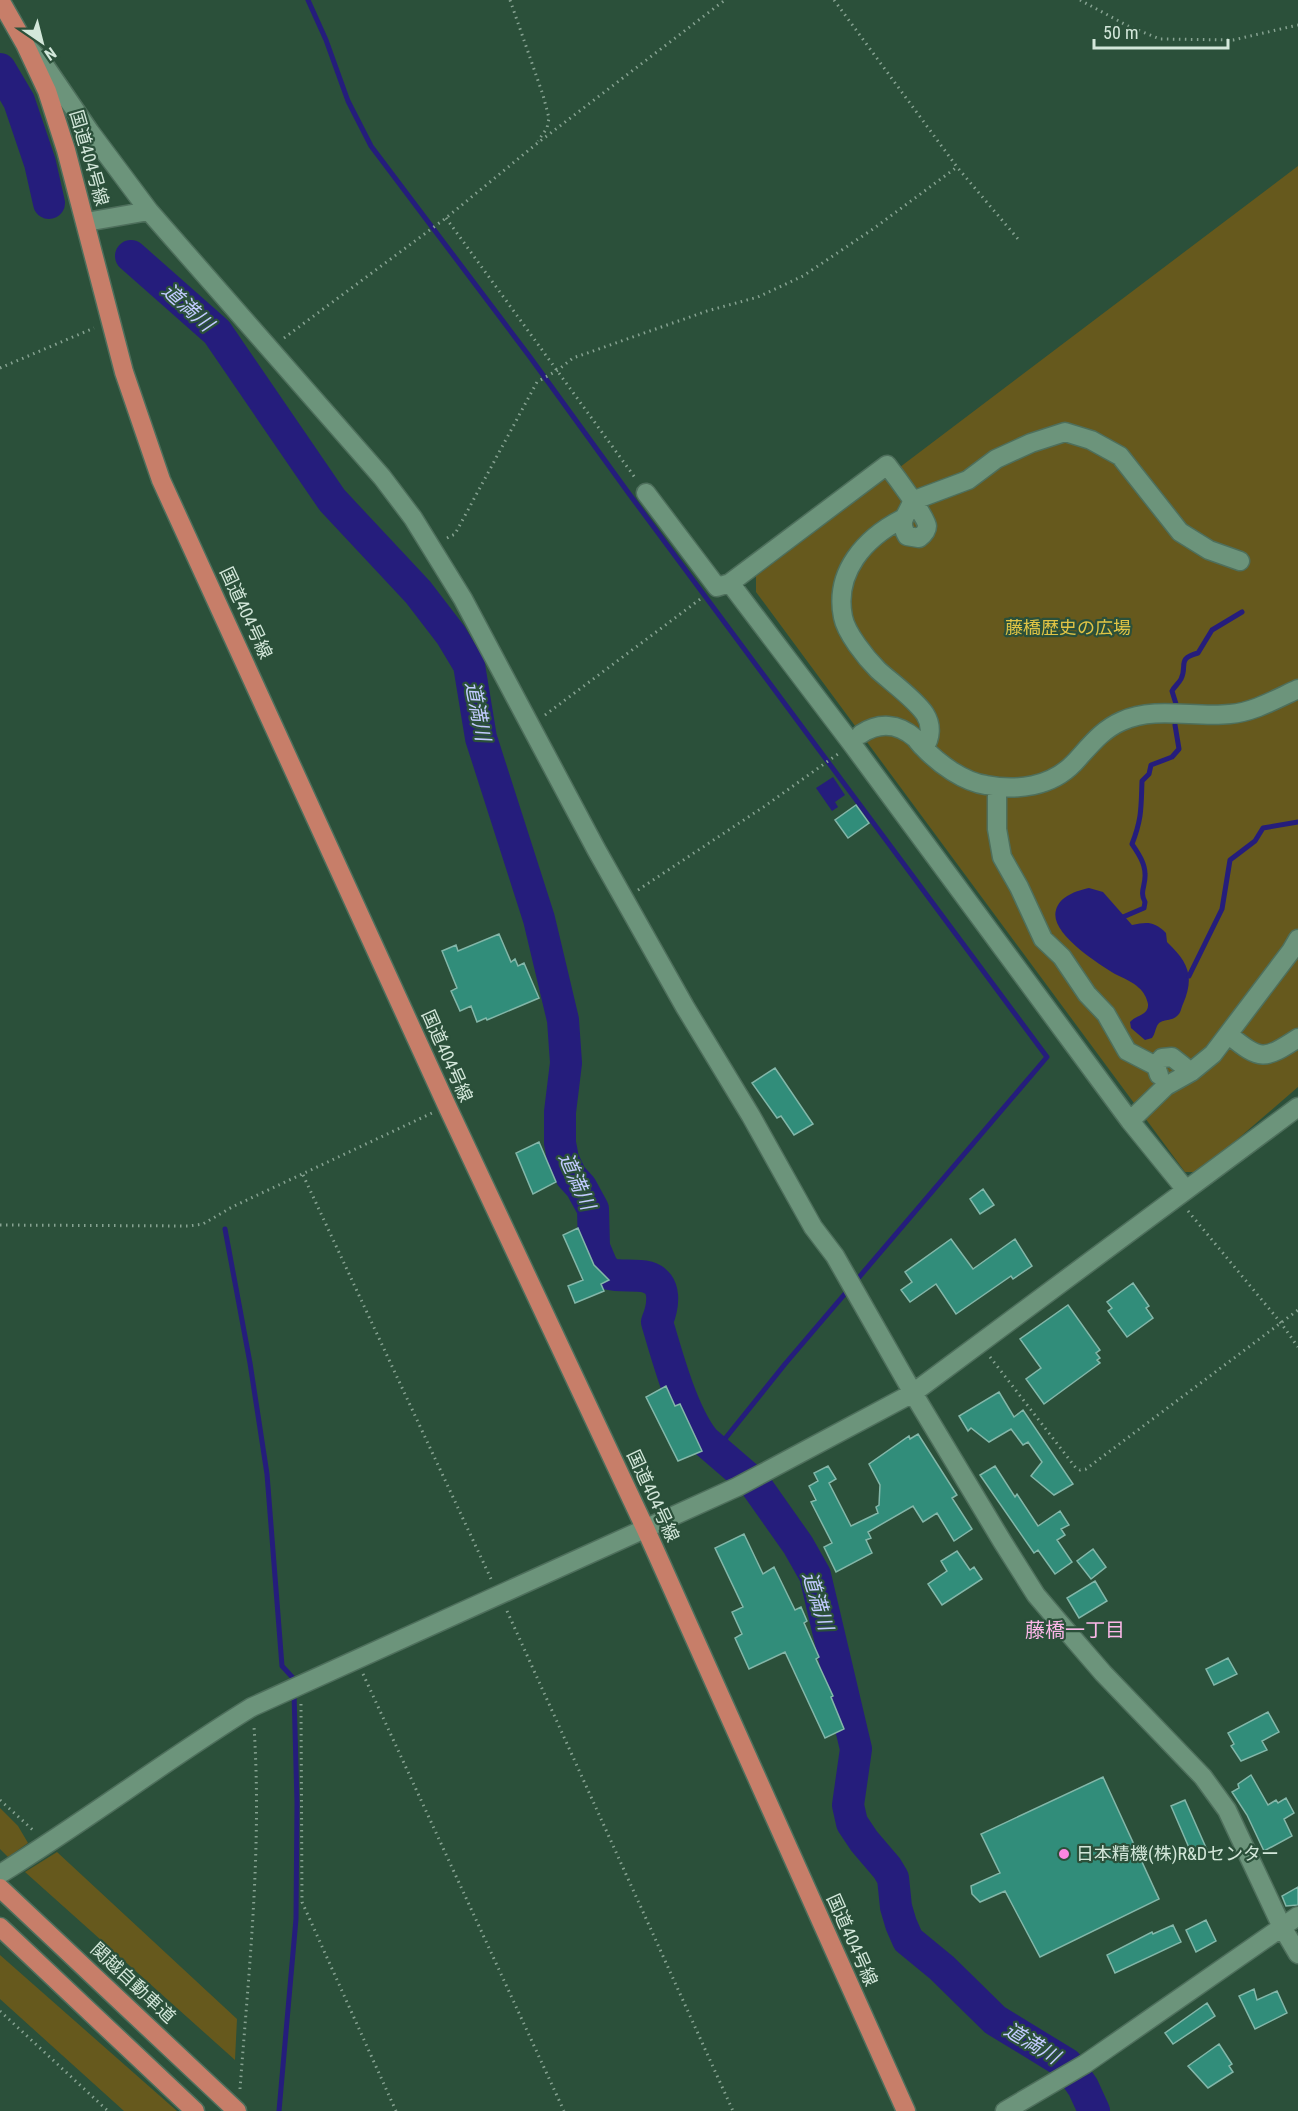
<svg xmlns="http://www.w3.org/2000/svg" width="1298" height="2111" viewBox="0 0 1298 2111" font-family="'Roboto Condensed','Noto Sans JP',sans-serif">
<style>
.green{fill:#66591d}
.water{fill:#251d7c}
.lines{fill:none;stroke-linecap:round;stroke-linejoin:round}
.stream{stroke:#251d7c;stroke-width:5}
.river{stroke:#251d7c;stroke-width:32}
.building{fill:#318d7a;stroke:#83b7a9;stroke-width:1.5}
.minor-casing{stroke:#4e6f5c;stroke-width:21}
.highway-casing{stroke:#4e6f5c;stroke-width:21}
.path{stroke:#86a291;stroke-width:3;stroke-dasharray:1.5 4.5;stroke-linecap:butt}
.minor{stroke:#6c947b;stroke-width:18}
.highway{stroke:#c77e69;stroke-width:18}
.poi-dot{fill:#fd86e1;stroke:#2b503a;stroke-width:2}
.labels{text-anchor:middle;stroke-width:4.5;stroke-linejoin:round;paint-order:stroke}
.street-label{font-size:18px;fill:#d3e7da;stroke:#2b503a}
.park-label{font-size:18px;fill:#e0c445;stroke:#2b503a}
.poi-label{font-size:18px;fill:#d3e7da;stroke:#2b503a;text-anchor:start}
.water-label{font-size:20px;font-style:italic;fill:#c2cbff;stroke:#2b503a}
.neighbourhood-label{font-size:20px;fill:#fbb7e8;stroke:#2b503a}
</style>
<rect width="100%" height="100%" fill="#2b503a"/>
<path class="green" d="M1298 166V1087L1204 1168 1196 1172H1185L756 592V576Z
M0 1808 18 1826 28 1843 8 1857 0 1849Z
M57 1852 237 2019 235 2060 25 1872Z
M0 1955 177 2111H124L0 1999Z"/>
<path class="water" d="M833 777 845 795 835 802 838 807 832 811 816 788Z
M1089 888 1103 892 1132 925C1147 922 1154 921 1166 933L1167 942C1188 962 1195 976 1183 1004 1181 1008 1181 1013 1177 1016 1171 1022 1161 1018 1157 1026 1155 1030 1155 1034 1152 1038L1145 1040 1131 1028 1130 1022C1136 1015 1149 1015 1148 1004 1147 998 1143 991 1139 988 1133 982 1123 978 1115 974 1098 963 1049 933 1056 910 1060 896 1076 891 1089 888Z"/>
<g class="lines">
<path class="stream" d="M308 0 326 40 348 101 371 146 530 357 630 495 1047 1057 785 1364 716 1450
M1123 917 1144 908 1145 902C1139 892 1146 885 1145 874 1145 863 1138 853 1132 844 1142 818 1141 808 1142 781L1149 774 1151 765 1172 757 1179 749 1175 725 1176 704 1172 691C1174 687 1179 683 1181 679 1188 665 1176 659 1198 653L1212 630 1242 612
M1189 976 1222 909 1230 860 1255 841 1263 828 1298 822
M225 1229 250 1363 267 1474 282 1666 294 1679V1683
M279 2111 296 1919 297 1803 294 1692"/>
<path class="river" d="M0 69 19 101 40 163 49 203
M131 256 217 332 332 500 418 592 451 635 469 665 481 738 539 919 563 1020 566 1063 560 1112V1143L563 1159 571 1176 581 1187 593 1209 594 1247 602 1266 609 1274C621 1277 635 1274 647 1277 668 1283 663 1307 657 1322 667 1356 682 1412 704 1440L755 1484 798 1545 815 1575 856 1749 848 1805 852 1823 864 1841 887 1868 893 1878 896 1907 901 1924 908 1940 942 1968 995 2020 1067 2064 1083 2087 1094 2111"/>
</g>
<path class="building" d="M856 805 869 823 848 838 835 820Z
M499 934 511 962 515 959 518 966 524 963 539 998 487 1020 486 1018 477 1022 471 1006 460 1011 451 991 457 988 442 951 456 945 458 951Z
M775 1068 813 1124 794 1135 781 1116 777 1118 752 1083Z
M539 1142 556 1182 533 1194 516 1153Z
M983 1189 994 1205 980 1214 970 1199Z
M578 1228 594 1265 609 1280 601 1284 604 1291 575 1303 568 1286 583 1280 563 1235Z
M951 1239 973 1269 1015 1239 1032 1266 1013 1279 1011 1276 956 1314 936 1284 910 1302 901 1290 912 1282 905 1272Z
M1133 1283 1149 1306 1146 1308 1153 1318 1127 1337 1108 1311 1112 1308 1107 1302Z
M1068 1305 1100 1350 1096 1353 1100 1358 1097 1360 1100 1363 1044 1404 1026 1379 1041 1368 1020 1339Z
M666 1386 675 1406 680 1404 702 1451 678 1461 646 1397Z
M999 1392 1014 1417 1023 1410 1073 1484 1054 1495 1031 1476 1042 1462 1028 1442 1023 1445 1011 1429 989 1442 971 1428 968 1431 959 1416Z
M918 1434 957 1495 952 1498 972 1529 954 1541 937 1513 923 1522 913 1506 868 1532 871 1538 866 1540 872 1553 836 1572 824 1547 832 1543 811 1502 816 1500 809 1486 818 1481 814 1473 828 1466 836 1479 829 1483 851 1526 878 1513 876 1507 879 1505 880 1485 869 1464 909 1436 910 1439Z
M995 1466 1015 1497 1017 1494 1038 1526 1060 1511 1069 1525 1061 1529 1065 1535 1057 1540 1072 1562 1055 1574 1038 1550 1034 1553 980 1475Z
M744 1534 763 1574 774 1567 795 1610 801 1607 807 1621 804 1623 819 1657 816 1659 833 1696 831 1697 844 1729 825 1738 785 1652 749 1669 735 1638 742 1634 732 1612 743 1607 715 1548Z
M1093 1549 1106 1567 1091 1579 1077 1561Z
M957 1551 970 1570 974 1567 982 1579 942 1605 928 1584 947 1571 941 1561Z
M1095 1581 1107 1601 1079 1618 1067 1598Z
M1228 1658 1237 1674 1214 1685 1206 1669Z
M1268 1712 1279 1732 1262 1741 1267 1750 1241 1761 1231 1746 1234 1744 1228 1733Z
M1251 1775 1268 1805 1276 1800 1278 1803 1286 1798 1294 1813 1284 1819 1292 1836 1264 1851 1247 1815 1232 1792 1239 1788 1238 1784Z
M1103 1777 1159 1899 1040 1957 1005 1891 980 1902 972 1894 971 1886 1000 1873 981 1834Z
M1185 1800 1207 1850 1193 1857 1171 1806Z
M1298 1887V1905L1286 1906 1282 1896Z
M1206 1920 1216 1941 1196 1952 1186 1930Z
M1173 1925 1181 1942 1115 1973 1107 1955 1152 1932 1153 1934Z
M1254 1989 1257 2000 1277 1991 1287 2013 1255 2029 1239 1996Z
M1207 2003 1215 2016 1173 2044 1165 2033Z
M1219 2044 1232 2064 1229 2066 1233 2072 1208 2088 1188 2066Z"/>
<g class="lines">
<defs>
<path id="minor" d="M30 50 45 66 90 132 149 211
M86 222 149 211 382 477 413 518 463 599 596 849 685 1007 751 1116 813 1227 835 1256 913 1393 1002 1541 1036 1595 1059 1622 1103 1673 1203 1777 1227 1810 1282 1927 1298 1954
M646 493 717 587 730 583 852 744 1130 1121 1186 1190
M902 519C865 538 834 572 843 617 846 633 866 658 878 670 891 682 915 699 925 714 932 725 931 738 924 748
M730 583 887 465C894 474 927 518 927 526 927 531 923 535 919 538L907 536C897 518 908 517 912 501L968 480 996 459 1031 443 1065 432 1091 440 1120 456 1180 532 1209 550 1240 561
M861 734C879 722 898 723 915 738 918 741 920 745 924 748 939 764 964 782 986 785 1017 791 1051 787 1074 763 1089 747 1101 730 1122 721 1155 706 1195 718 1230 714 1254 712 1276 699 1298 689
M997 787V829L1002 857 1019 887 1043 939 1062 957 1087 994 1106 1014 1127 1051 1156 1066
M1229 1035C1261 1061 1264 1060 1298 1038
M1159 1075 1156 1066 1162 1058 1172 1057 1191 1072
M1130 1121 1166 1086 1191 1072 1213 1054 1291 951 1298 939
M0 1874C86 1821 166 1760 252 1707L737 1487 913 1393 1298 1107
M1005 2111 1085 2064 1298 1916"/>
<path id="highway" d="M0 0 25 44 47 91 66 150 124 372 161 480 447 1106 646 1530 906 2111
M0 1888 237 2111
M0 1927 195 2111"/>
</defs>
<use href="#minor" class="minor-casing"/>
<use href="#highway" class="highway-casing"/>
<path class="path" d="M510 0 543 95 549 118 547 128 538 141
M834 0 957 167 1018 239
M1080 0 1128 26 1160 39 1233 40 1298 25
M446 218 636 479
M284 338 446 218 535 145 725 0
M0 368 94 328
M447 538 455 534 537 382 558 370 573 358 707 311 758 297 803 276 873 229 957 167
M545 715 703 597
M638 890 765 806 838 754
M303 1175 492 1581
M1188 1211 1281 1323 1298 1347
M0 1225 189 1226 203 1224 232 1207 432 1113
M990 1357 1076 1468 1080 1470 1086 1469 1298 1310
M507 1611 733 2111
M363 1674 564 2111
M301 1704 302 1902 396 2111
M0 1800 34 1831
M0 2011 108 2111
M240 2089C249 1969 262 1848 254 1727"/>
<use href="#minor" class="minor"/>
<use href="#highway" class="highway"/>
</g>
<circle class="poi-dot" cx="1064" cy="1854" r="6"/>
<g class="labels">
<g class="street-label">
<text transform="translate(89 158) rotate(74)" y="6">国道404号線</text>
<text transform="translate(246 613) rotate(65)" y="6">国道404号線</text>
<text transform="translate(447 1056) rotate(66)" y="6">国道404号線</text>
<text transform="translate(653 1496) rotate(65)" y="6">国道404号線</text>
<text transform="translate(852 1940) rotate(66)" y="6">国道404号線</text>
<text transform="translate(133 1983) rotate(43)" y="6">関越自動車道</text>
</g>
<g class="park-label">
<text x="1068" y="634">藤橋歴史の広場</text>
</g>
<g class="poi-label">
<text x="1076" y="1860">日本精機(株)R&amp;Dセンター</text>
</g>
<g class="water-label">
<text transform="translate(188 307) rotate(42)" y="7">道満川</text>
<text transform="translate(478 711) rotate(79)" y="7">道満川</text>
<text transform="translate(577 1181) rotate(66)" y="7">道満川</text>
<text transform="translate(818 1601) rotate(73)" y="7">道満川</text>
<text transform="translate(1032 2043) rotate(31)" y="7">道満川</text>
</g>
<g class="neighbourhood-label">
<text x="1075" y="1637">藤橋一丁目</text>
</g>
</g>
<g transform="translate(42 42) rotate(145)" stroke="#2b503a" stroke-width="4.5" paint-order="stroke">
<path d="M0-4.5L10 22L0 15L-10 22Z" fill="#d3e7da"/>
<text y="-9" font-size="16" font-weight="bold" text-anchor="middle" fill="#d3e7da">N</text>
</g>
<path d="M1094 39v9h134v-9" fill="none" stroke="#d3e7da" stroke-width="3"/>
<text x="1103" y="39" font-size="18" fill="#d3e7da" stroke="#2b503a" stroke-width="4.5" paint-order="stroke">50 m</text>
</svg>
